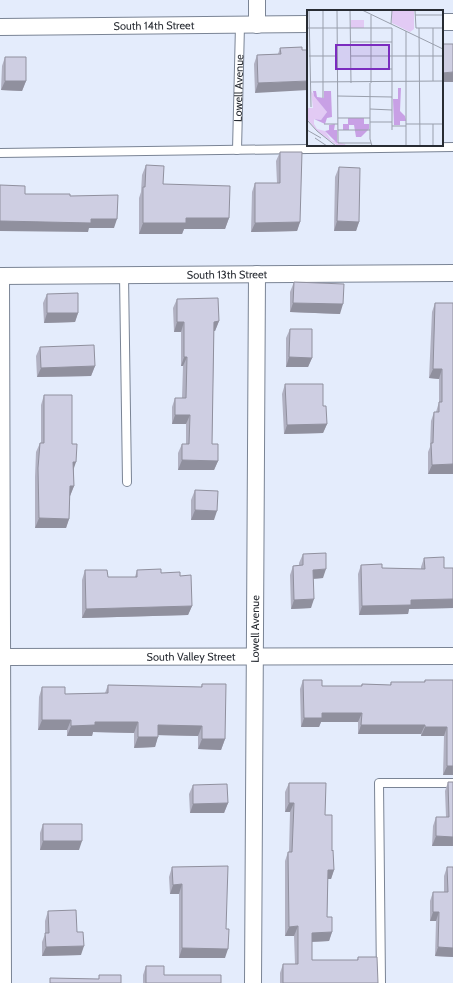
<svg xmlns="http://www.w3.org/2000/svg" width="453" height="983" viewBox="0 0 453 983" font-family="Cabin,sans-serif">
<style>
.lines{fill:none;stroke-linecap:round;stroke-linejoin:round}
.service-casing{stroke:#7a8495;stroke-width:10}
.minor-casing{stroke:#7a8495;stroke-width:18}
.service{stroke:#fff;stroke-width:8}
.minor{stroke:#fff;stroke-width:16}
.wall{fill:#b1b1c2}
.shaded-wall{fill:#90909e}
.building{fill:#cecee2;stroke:#90909e}
.labels{text-anchor:middle;stroke-width:3;stroke-linejoin:round;paint-order:stroke}
.street-label{font-size:11px;fill:#282c33;stroke:#fff}
.inset-road{fill:none;stroke:#999fac;stroke-width:1}
.view{fill:#7b2cbf;fill-opacity:0.15;stroke:#7b2cbf;stroke-width:2}
.inset-edge{fill:none;stroke:#282c33;stroke-width:2}
</style>
<rect width="100%" height="100%" fill="#e4ecfc"/>
<g class="lines">
<defs>
<g id="service">
<path id="s1" d="M237 150 240 25"/>
<path d="M0 153 453 147"/>
<path d="M124 275 127 482"/>
<path d="M381 983 379 783H453"/>
</g>
<g id="minor">
<path d="M257 0V25"/>
<path d="M442 22H453"/>
<path id="s2" d="M0 27 308 24"/>
<path id="s3" d="M0 276 453 273"/>
<path d="M1 276 3 983"/>
<path id="s4" d="M0 657 453 656"/>
<path id="s5" d="M253 983 257 274"/>
</g>
</defs>
<use href="#service" class="service-casing"/>
<use href="#minor" class="minor-casing"/>
<use href="#service" class="service"/>
<use href="#minor" class="minor"/>
</g>
<path class="wall" d="M302 47 255 93 254 64 257 55 278 54 280 48Z
M5 57 26 81 22 91 1 90 2 66Z
M280 152 300 222 297 231 251 232 252 192 255 183H277L276 161Z
M146 165 163 184 229 218 225 229H184L182 234H139V198L141 192 142 175Z
M339 167 359 222 356 231H334L335 177Z
M294 282 340 314 290 312V292Z
M47 294 78 313 75 322 44 323 43 303Z
M177 299 219 321 215 331H214L212 444 218 461 214 470H178V453L182 444H186V424H172V407L175 398H182L183 366H181V332H174L173 308Z
M435 303 453 474H428V452L430 447 431 421 434 412H436L439 402V379L429 378 432 312Z
M290 329 312 358 308 367H286V338Z
M40 347 95 366 91 376 37 377 36 356Z
M285 384 323 406 327 424 323 433 284 434 282 394Z
M44 395 74 468V486L70 496 69 519 66 528H35V477L36 452 40 443H41V405Z
M195 490 214 520H191V500Z
M303 554 323 578 313 579 311 608 291 609 290 575 293 566 299 565V563Z
M424 558 444 568H453V608L409 609 408 614 359 615 358 574 361 565 382 568 421 569V567Z
M85 570 108 577H135L137 570 180 576 192 606 188 615 82 618V580Z
M303 680 322 686H361L362 684 390 685 391 682H424L425 680H453V775H443L444 736H421V734H358V722H321L319 727H301L300 689Z
M202 684 225 739 221 750 198 749V736L158 735 155 747 134 748V733L93 732 92 736H67V730H38L39 697 42 687 65 694 105 693 108 685 201 687Z
M448 782H453V846H432L433 826 436 817H446L445 791Z
M289 783 325 815 332 851 334 870 331 879H328L327 917 332 932 329 941 312 942V960H357L358 957 378 983H280V973L283 964H295L294 936H285V861L288 852H289L290 812H285V792Z
M193 785 228 803 224 813H190L189 794Z
M43 824 79 850H40V833Z
M172 867 225 958H179V894H170L169 877Z
M447 867 453 957 435 956 436 921H430V901L433 892H444V876Z
M48 911 77 932 81 955 42 956V942L45 934V921Z
M146 966 164 975 221 983H143V975Z"/>
<path class="shaded-wall" d="M453 72V82H442V73Z
M5 81H26L22 91 1 90Z
M308 81V90L255 93 258 83Z
M186 218H229L225 229H184L182 234H139L143 223Z
M91 219H117L114 228H89L88 232 0 231V221Z
M337 221 359 222 356 231H334Z
M300 222 297 231 251 232 255 223Z
M293 303 343 304 340 314 290 312Z
M47 313H78L75 322 44 323Z
M219 321 215 331H211L214 322Z
M177 322H184L181 332H174Z
M184 357H187L183 366H181Z
M289 357 312 358 308 367H286Z
M95 366 91 376 37 377 41 368Z
M433 369H442L439 379 429 378Z
M175 415H190L186 424H172Z
M327 424 323 433 284 434 287 425Z
M182 460 218 461 214 470H178Z
M73 462H76L73 471Z
M453 464V474H428L432 465Z
M70 486H74L70 496H67Z
M195 510 217 511 214 520H191Z
M39 518 69 519 66 528H35Z
M326 569 323 578 310 579 313 570Z
M314 599 311 608 291 609 294 600Z
M453 599V608L409 609 408 614 359 615 362 606 411 600Z
M192 606 188 615 82 618 86 609Z
M322 713H362L358 722H321L319 727H301L304 718Z
M42 720H71L67 730H38Z
M95 722H138L134 733 93 732 92 736H67L71 726Z
M158 725 202 726 198 736 154 735Z
M361 725H425L421 734H358Z
M425 727H447L444 736H421Z
M138 737H158L155 747 134 748Z
M202 739H225L221 750 198 749Z
M447 766H453V775H443Z
M228 803 224 813H190L193 804Z
M289 803H294L290 812H285Z
M436 836 453 837V846H432Z
M43 841H82L79 850H40Z
M328 870H334L331 879H325Z
M182 884 179 894H170L173 885Z
M433 912H439L436 921H430Z
M298 926 294 936H285L289 927Z
M332 932 329 941 308 942 312 933Z
M84 946 81 955 42 956 46 947Z
M438 947 453 948V957L435 956Z
M182 948 228 949 225 958H179Z"/>
<path class="building" d="M442 44H453V72L442 73Z
M302 47V50H308V81L258 83 257 55 281 54 280 48Z
M5 57H26V81H5Z
M280 152H302L300 222 255 223V183H280Z
M146 165 164 166 163 184 230 186 229 218H186V223H143V187H145Z
M339 167 360 168 359 222 337 221Z
M0 185 25 186V194H70V196L118 195 117 219H91V223L0 221Z
M294 282 344 284 343 304 293 303Z
M78 293V313H47V294Z
M218 298 219 321 214 322 212 444H218V461L182 460V444H189L190 415H175V398H186L187 357H184V322H177V299Z
M435 303H453V464L432 465 431 443H433L434 412H439V402H442V369H433Z
M290 329H312V358L289 357Z
M94 345 95 366 41 368 40 347Z
M285 384H323V406H326L327 424 287 425Z
M44 395H72V444H77L76 462H73L74 486H70L69 519 39 518 38 468 40 443H44Z
M195 490 218 491 217 511 195 510Z
M326 553V569L313 570 314 599 294 600 293 566 303 565V554Z
M444 557V568H453V599L411 600V605L362 606 361 565 382 564V568L425 569 424 558Z
M161 569V573L180 572V576L191 575 192 606 86 609 85 570H107L108 577H137V570Z
M303 680H322V686H362V684L391 685V682H425V680H453V766H447V727H425V725H361L362 713H322V718H304Z
M202 684H226L225 739H202V726L158 725V737H138V722H95V725L71 726V720H42V687H65V694L108 693V685L202 687Z
M448 782H453V837L436 836V817H449Z
M289 783H326L325 815H332V851L333 850 334 870H328L327 917H332V932L312 933V960H358V957H377L378 983H283V964H298V926L289 927 288 852H292L294 803H289Z
M227 784 228 803 193 804V785Z
M43 824H82V841H43Z
M228 866 226 929H229L228 949 182 948V884L173 885 172 867Z
M447 867H453V948L438 947 439 912H433V892H448Z
M76 910 77 932H83L84 946 46 947 45 933H49L48 911Z
M146 966H164V975H221V983H146Z
M99 975H121V983H50V978L99 979Z"/>
<g class="labels">
<g class="street-label">
<text dy="4" stroke="none"><textPath href="#s2" startOffset="154">South 14th Street</textPath></text>
<text dy="4" stroke="none"><textPath href="#s1" startOffset="62">Lowell Avenue</textPath></text>
<text dy="4" stroke="none"><textPath href="#s3" startOffset="227">South 13th Street</textPath></text>
<text dy="4" stroke="none"><textPath href="#s5" startOffset="354">Lowell Avenue</textPath></text>
<text dy="4" stroke="none"><textPath href="#s4" startOffset="191">South Valley Street</textPath></text>
</g>
</g>
<g transform="translate(307 10)">
<rect width="136" height="136" fill="#e4ecfc"/>
<path d="M4 81 20 102 14 110 7 109V114L10 119 18 121 24 130 38 134 39 136H31L11 122 0 109V98H6Z" fill="#e2caf4"/>
<path d="M91 78H94L93 101 98 106 99 111H93V115H87L86 89H91ZM6 81H9L10 87 17 88V81H24L25 107 20 108 18 114 7 109 14 110 20 102 7 86ZM41 108H57V114H62V119L54 127H49L47 115H42V120H36V114H41ZM28 114 27 120H30V133L18 121 22 120V115Z" fill="#c8a0e5"/>
<path d="M85 0H107V19L103 22 85 13ZM44 10H57V18H44Z" fill="#e2caf4"/>
<path class="inset-road" d="M2 0 4 97M16 0V88M30 0 31 133H64M43 0 44 73M55 0 136 39M108 0 109 18H136M64 5V73M108 5H136M84 14 85 0M0 18H85V120M112 18 113 136M99 21V136M43 32H85M2 46H30M44 46H136M44 59H85M126 71V18M3 72 136 71M63 73V129L65 136M30 86 85 87M63 99 85 100M31 108H63M0 110 10 121 29 136M63 112H85M17 114H31M99 114H136M126 114V136M85 116H99M0 120 14 128M31 120H63M8 128 20 136"/>
<path class="view" d="M29 35H82V59H29Z"/>
<rect width="136" height="136" class="inset-edge"/>
</g>
</svg>
